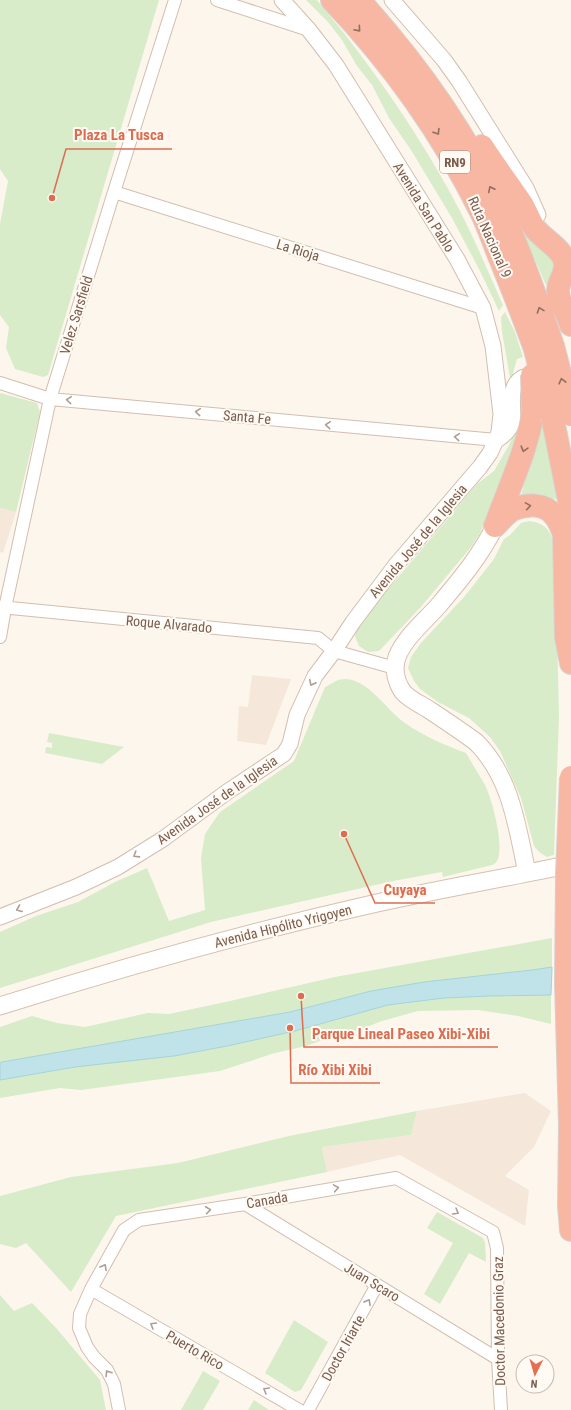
<svg xmlns="http://www.w3.org/2000/svg" width="571" height="1410" viewBox="0 0 571 1410" font-family="'Roboto Condensed',sans-serif">
<style>
.residential{fill:#f5e8da}
.green{fill:#d8ecc9}
.water{fill:#bfe3e8;stroke:#a5d3da}
.lines{fill:none;stroke-linecap:round;stroke-linejoin:round}
.minor-casing{stroke:#d1beb0;stroke-width:14}
.tertiary-casing{stroke:#d1beb0;stroke-width:17}
.secondary-casing{stroke:#d6c0b0;stroke-width:19}
.motorway-casing{stroke:#dad1cd;stroke-width:24}
.minor{stroke:#fff;stroke-width:12}
.tertiary{stroke:#fff;stroke-width:15}
.secondary{stroke:#fff;stroke-width:17}
.motorway{stroke:#f7b7a3;stroke-width:22}
.motorway-bridge-casing{stroke:#dad1cd;stroke-width:24;stroke-linecap:butt}
.motorway-bridge{stroke:#f7b7a3;stroke-width:22}
.oneway{stroke:#936e5e}
.oneway2{stroke:#af9d94}
.labels{text-anchor:middle;stroke-width:4;stroke-linejoin:round;paint-order:stroke}
.shield{fill:#fffaf3;stroke:#a28b7f;stroke-width:1}
.shield-label{font-size:13px;font-weight:bold;fill:#7a5c4d}
.street-label{font-size:14px;fill:#7a5c4d;stroke:#fffaf3}
.leader{fill:none;stroke:#dc6d51;stroke-width:1.5}
.callout-dot{fill:#dc6d51;stroke:#fffaf3;stroke-width:1.5}
.callout-label{font-size:15px;text-anchor:middle;font-weight:bold;fill:#dc6d51;stroke:#fffaf3;stroke-width:4;stroke-linejoin:round;paint-order:stroke}
</style>
<rect width="100%" height="100%" fill="#fdf6ec"/>
<path class="residential" d="M0 508 16 512 3 553 0 552Z
M252 675 291 679 266 745 237 741 239 706 248 707Z
M525 1093 551 1111 534 1147 505 1176 529 1190 525 1226 400 1155 327 1172 322 1147 411 1135 417 1111Z"/>
<path class="green" d="M0 0H159L48 375 43 377 15 369 6 348 9 327 0 315V224L8 181 0 169Z
M306 0H317C370 63 422 138 460 211 476 242 489 274 503 305L499 311 480 271 452 218 411 150 389 118 372 85 357 66 342 40 328 22Z
M512 214 526 232 556 260 555 306 535 260Z
M505 312 515 332 523 357 517 359 513 373V383H511L502 332 501 317Z
M0 393 37 403 40 412 16 512 0 508Z
M524 409 519 437 492 505 480 533 472 546 420 608 379 651 368 652 359 646 355 636 356 630 362 620 477 484 494 471 509 445Z
M542 413 560 500 539 496H521Z
M529 521C546 523 551 531 555 547L559 717 554 855 547 857 539 852 534 846 521 798 500 751 490 737 469 718 438 702 420 689 414 681 408 668 411 657 421 643 464 597 494 559 504 539 510 535 521 523Z
M344 679C369 679 386 710 405 723 423 736 445 745 466 753 472 764 479 774 485 785 492 799 505 847 497 861 496 863 494 864 492 865L443 877 442 872 393 881 211 922 0 988V932L36 916 78 902 115 882 147 868 169 921 205 910 201 858 205 834 220 812 294 761 325 687 338 680Z
M49 733 124 747 102 764 45 753 46 747 52 748V743L47 742Z
M552 938V967L532 970 371 991 290 1012 0 1063V1027L32 1016 57 1023 85 1027 148 1013 169 1014 230 1001 335 977Z
M551 995V1024L518 1016 478 1010 418 1011 382 1021 361 1029 328 1038 306 1046 275 1053 220 1071 81 1090 60 1088 0 1098V1080L75 1067 174 1056 227 1046 295 1031 388 1005 444 998 489 996Z
M417 1111 411 1135 322 1147 327 1172 116 1216 71 1292 26 1243 16 1248 0 1244V1196L71 1177 178 1163 289 1136Z
M437 1212 483 1238 485 1243 486 1262 469 1253 440 1304 424 1294 453 1243 427 1228Z
M0 1295 14 1311 32 1303 57 1329 100 1380 106 1410H0Z
M294 1320 328 1342 301 1390 295 1392 265 1373Z
M203 1371 220 1381 203 1410H181Z
M254 1400 269 1410H248Z"/>
<path class="water" d="M552 967 551 995 489 996 444 998 388 1005 295 1031 227 1046 174 1056 75 1067 0 1080V1063L2 1062 290 1012 371 991 424 982 532 970Z"/>
<g class="lines">
<defs>
<path id="minor" d="M217 0 309 30
M114 192 483 308
M0 383 50 399 496 440
M0 607 318 638 334 651 395 668
M0 637 5 608 50 399 114 192 175 0
M245 1204 498 1359
M91 1289 299 1410
M119 1410 114 1384 107 1370 94 1357 87 1347 79 1328 80 1314 91 1289 124 1230 139 1220 245 1204 396 1178 493 1232 497 1248 498 1359 501 1410
M308 1410 377 1285"/>
<path id="tertiary" d="M392 0 444 60 459 81 526 188 538 215
M497 440C501 437 506 434 509 429 519 412 503 387 524 377
M0 917 76 887 118 867 163 839 227 792 284 754 290 744 297 715 315 676 334 651 353 622 395 566 480 467 490 453 496 440 499 432 501 414 493 346 483 308 457 259 336 65 309 30 282 0"/>
<path id="secondary" d="M495 526C481 555 460 580 439 605 425 621 405 637 397 657 393 669 396 682 403 692 410 700 422 705 431 711 446 721 461 731 476 742 511 777 517 826 527 873
M0 1006C120 968 241 934 364 906 433 890 502 879 571 864"/>
<path id="motorway" d="M332 0C392 63 442 133 481 212 487 224 492 238 497 251 510 283 523 316 535 349
M359 0C414 61 464 129 499 205 520 250 537 299 553 346
M482 146C495 166 509 185 522 204 526 211 529 219 533 226 541 238 559 246 564 259 569 271 558 280 558 291 558 303 568 313 571 325
M553 420 571 510
M496 524C509 487 527 451 533 411
M495 526C501 520 506 513 514 509 527 504 544 503 554 515 559 520 561 527 564 534L566 637 571 663
M570 1125 569 1206 571 1230"/>
</defs>
<use href="#minor" class="minor-casing"/>
<use href="#tertiary" class="tertiary-casing"/>
<use href="#secondary" class="secondary-casing"/>
<use href="#motorway" class="motorway-casing"/>
<use href="#minor" class="minor"/>
<use href="#tertiary" class="tertiary"/>
<use href="#secondary" class="secondary"/>
<use href="#motorway" class="motorway"/>
<defs>
<path id="motorway-bridge" d="M553 346 571 415
M535 349 553 420
M532 375 533 411
M570 1125 566 983 567 874 571 777"/>
</defs>
<use href="#motorway-bridge" class="motorway-bridge-casing"/>
<use href="#motorway-bridge" class="motorway-bridge"/>
</g>
<defs><path id="oneway-chevron" d="M-2-3.5L2.5 0L-2 3.5" fill="none" stroke-width="1.6" stroke-linecap="round" stroke-linejoin="round"/></defs>
<g class="oneway">
<use href="#oneway-chevron" transform="translate(358 29) rotate(49)"/>
<use href="#oneway-chevron" transform="translate(437 132) rotate(58)"/>
<use href="#oneway-chevron" transform="translate(491 189) rotate(-117)"/>
<use href="#oneway-chevron" transform="translate(540 310) rotate(-110)"/>
<use href="#oneway-chevron" transform="translate(562 381) rotate(-104)"/>
<use href="#oneway-chevron" transform="translate(524 449) rotate(106)"/>
<use href="#oneway-chevron" transform="translate(528 506) rotate(-9)"/>
</g>
<g class="oneway2">
<use href="#oneway-chevron" transform="translate(69 400) rotate(-175)"/>
<use href="#oneway-chevron" transform="translate(198 412) rotate(-175)"/>
<use href="#oneway-chevron" transform="translate(328 425) rotate(-175)"/>
<use href="#oneway-chevron" transform="translate(457 437) rotate(-175)"/>
<use href="#oneway-chevron" transform="translate(312 683) rotate(116)"/>
<use href="#oneway-chevron" transform="translate(136 855) rotate(148)"/>
<use href="#oneway-chevron" transform="translate(19 909) rotate(159)"/>
<use href="#oneway-chevron" transform="translate(336 1188) rotate(-10)"/>
<use href="#oneway-chevron" transform="translate(208 1210) rotate(-8)"/>
<use href="#oneway-chevron" transform="translate(456 1212) rotate(30)"/>
<use href="#oneway-chevron" transform="translate(104 1267) rotate(-61)"/>
<use href="#oneway-chevron" transform="translate(368 1302) rotate(-61)"/>
<use href="#oneway-chevron" transform="translate(153 1325) rotate(-150)"/>
<use href="#oneway-chevron" transform="translate(108 1373) rotate(-122)"/>
<use href="#oneway-chevron" transform="translate(266 1390) rotate(-150)"/>
</g>
<g class="labels">
<rect class="shield" x="440" y="151" width="30" height="22" rx="3"/>
<g class="shield-label">
<text x="455" y="167">RN9</text>
</g>
<g class="street-label">
<text transform="translate(424 207) rotate(58)" y="5">Avenida San Pablo</text>
<text transform="translate(490 237) rotate(66)" y="5">Ruta Nacional 9</text>
<text transform="translate(298 250) rotate(17)" y="5">La Rioja</text>
<text transform="translate(76 315) rotate(-73)" y="5">Velez Sarsfield</text>
<text transform="translate(247 417) rotate(5)" y="5">Santa Fe</text>
<text transform="translate(418 541) rotate(-50)" y="5">Avenida José de la Iglesia</text>
<text transform="translate(169 624) rotate(5)" y="5">Roque Alvarado</text>
<text transform="translate(217 800) rotate(-35)" y="5">Avenida José de la Iglesia</text>
<text transform="translate(283 926) rotate(-14)" y="5">Avenida Hipólito Yrigoyen</text>
<text transform="translate(267 1200) rotate(-10)" y="5">Canada</text>
<text transform="translate(372 1282) rotate(31)" y="5">Juan Scaro</text>
<text transform="translate(499 1321) rotate(-91)" y="5">Doctor Macedonio Graz</text>
<text transform="translate(343 1348) rotate(-61)" y="5">Doctor Iriarte</text>
<text transform="translate(195 1350) rotate(30)" y="5">Puerto Rico</text>
</g>
</g>
<path class="leader" d="M52 198L66 149H172M344 834L375 903H435M301 996L304 1047H498M290 1028L291 1083H380"/>
<g class="callout-dot">
<circle cx="52" cy="198" r="4"/>
<circle cx="344" cy="834" r="4"/>
<circle cx="301" cy="996" r="4"/>
<circle cx="290" cy="1028" r="4"/>
</g>
<g class="callout-label">
<text x="119" y="140">Plaza La Tusca</text>
<text x="405" y="895">Cuyaya</text>
<text x="401" y="1039">Parque Lineal Paseo Xibi-Xibi</text>
<text x="335" y="1075">Río Xibi Xibi</text>
</g>
<g transform="translate(535 1374) rotate(185)"><circle r="19" fill="#fffaf3" stroke="#cabbb1"/>
<path d="M0-3L7 15L0 10L-7 15Z" fill="#e76f51"/>
<text y="-6" font-size="11" font-weight="bold" text-anchor="middle" fill="#7a5c4d">N</text>
</g>
</svg>
